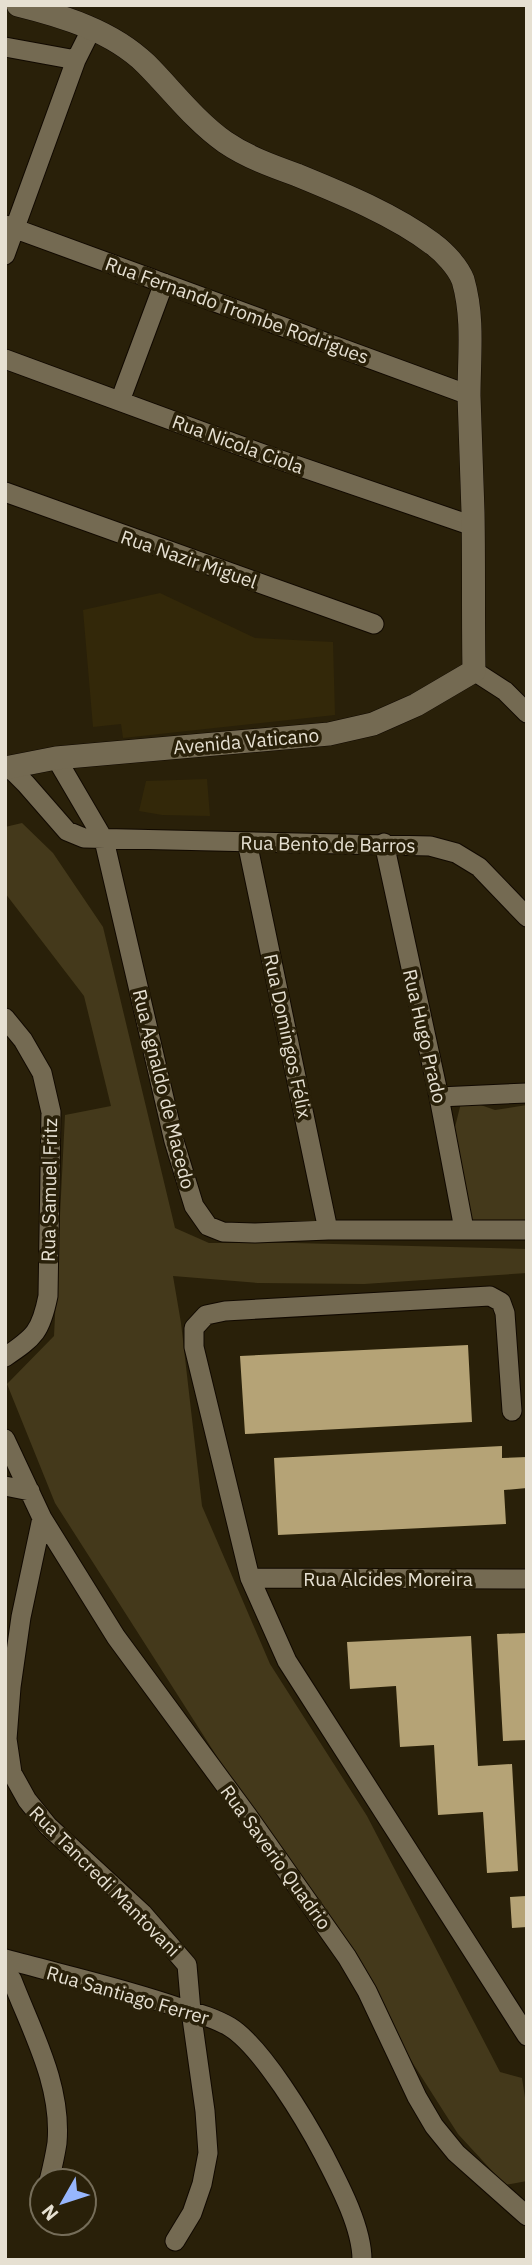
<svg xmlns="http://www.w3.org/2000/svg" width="532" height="2265" viewBox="0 0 532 2265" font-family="'IBM Plex Sans',sans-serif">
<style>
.built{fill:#332809}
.green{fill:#44391b}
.building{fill:#b5a376}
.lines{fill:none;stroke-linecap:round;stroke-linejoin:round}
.minor-casing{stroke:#110900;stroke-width:21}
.tertiary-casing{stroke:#110900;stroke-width:24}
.minor{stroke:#746a52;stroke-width:19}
.tertiary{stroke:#746a52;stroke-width:23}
.labels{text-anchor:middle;stroke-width:7;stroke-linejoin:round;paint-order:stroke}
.street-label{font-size:19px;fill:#e6e0d2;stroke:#292009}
</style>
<rect width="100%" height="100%" fill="#292009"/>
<path class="built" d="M160 593 255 638 333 642 335 715 123 738 121 724 93 727 83 610Z
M207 779 210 816 162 815 139 811 146 781Z"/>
<path class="green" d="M22 823 53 853 103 927 175 1228 209 1243H295L527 1249V1273L364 1284 258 1283 173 1276 181 1323 202 1506 270 1664 367 1816 500 2072 522 2078 527 2111V2181L505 2185 458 2134 55 1503 7 1384 54 1336 65 1115 111 1106 84 996 5 893V827Z
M472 1102 495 1110 527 1105V1226L468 1224 458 1166 455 1127 461 1103Z"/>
<path class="building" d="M468 1345 472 1422 245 1434 240 1356Z
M502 1446V1458L527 1457V1488L504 1490 506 1524 278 1535 274 1458Z
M527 1633V1740L503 1741 497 1634Z
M471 1636 478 1766 512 1764 518 1871 487 1873 483 1812 438 1815 434 1745 400 1747 396 1686 350 1689 347 1642Z
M526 1896 527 1927 512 1928 510 1897Z"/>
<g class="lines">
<defs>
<path id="minor" d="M5 47 76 60
M5 225 469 395
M5 255 76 60 92 28
M5 359 266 455 473 526
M120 401 164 283
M5 492 374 624
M474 671 505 691 527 713
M56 758 104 840 174 1141 194 1206 208 1226 223 1232 255 1233 328 1230H527
M9 767 26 784 67 831 84 838 430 846 456 853 479 867 527 917
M247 842 328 1230
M384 843 439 1097 464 1229
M5 1018 23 1040 42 1073 51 1112 48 1296C41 1331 35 1337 5 1357
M439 1097 527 1093
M512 1411 505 1313 501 1302 490 1296 225 1311 206 1315 194 1328V1347L250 1578 287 1661 527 2036
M5 1439 42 1518 116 1637 247 1815 347 1957 367 1991 417 2097 434 2126 456 2153 527 2216
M5 1486 30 1491
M42 1518 21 1617 11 1687 7 1739 12 1773 27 1800 48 1826 143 1914 187 1965 191 2011 205 2111 208 2153 202 2184 192 2213 175 2241
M250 1578 527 1579
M5 1959C64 1975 123 1988 180 2008 197 2013 215 2018 230 2027 262 2047 306 2121 324 2155 339 2184 362 2227 362 2260
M5 1970 12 1980C32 2032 62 2085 57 2143 55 2156 52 2169 49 2181"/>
<path id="tertiary" d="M5 768 56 758 329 734 373 724 416 705 474 671C473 618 474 565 473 512 472 473 470 435 469 396 469 357 474 318 463 280 458 267 444 252 433 244 395 215 341 193 297 175 272 166 247 157 225 142 195 121 172 90 146 64 112 31 63 16 18 5"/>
</defs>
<use href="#minor" class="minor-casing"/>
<use href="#tertiary" class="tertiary-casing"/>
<use href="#minor" class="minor"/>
<use href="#tertiary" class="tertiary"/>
</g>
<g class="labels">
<g class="street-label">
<text transform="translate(237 310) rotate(20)" y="7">Rua Fernando Trombe Rodrigues</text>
<text transform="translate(238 444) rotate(20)" y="7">Rua Nicola Ciola</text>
<text transform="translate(189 559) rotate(19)" y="7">Rua Nazir Miguel</text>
<text transform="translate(246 741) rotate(-5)" y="7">Avenida Vaticano</text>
<text transform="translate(328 844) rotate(1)" y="7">Rua Bento de Barros</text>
<text transform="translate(288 1036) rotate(78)" y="7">Rua Domingos Félix</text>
<text transform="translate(425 1036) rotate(77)" y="7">Rua Hugo Prado</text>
<text transform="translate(164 1089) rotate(76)" y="7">Rua Agnaldo de Macedo</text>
<text transform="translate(49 1190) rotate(-89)" y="7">Rua Samuel Fritz</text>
<text x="388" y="1586">Rua Alcides Moreira</text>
<text transform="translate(276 1857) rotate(54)" y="7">Rua Saverio Quadrio</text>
<text transform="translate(105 1881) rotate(45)" y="7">Rua Tancredi Mantovani</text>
<text transform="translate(128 1995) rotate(16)" y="7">Rua Santiago Ferrer</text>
</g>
</g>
<rect width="532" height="2265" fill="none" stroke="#e6e0d2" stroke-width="14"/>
<g transform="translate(63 2202) rotate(231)"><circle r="33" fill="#292009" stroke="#756d59" stroke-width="2"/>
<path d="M0-5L12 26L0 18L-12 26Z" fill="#97b6fd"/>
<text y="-10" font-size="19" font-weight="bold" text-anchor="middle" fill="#e6e0d2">N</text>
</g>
</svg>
